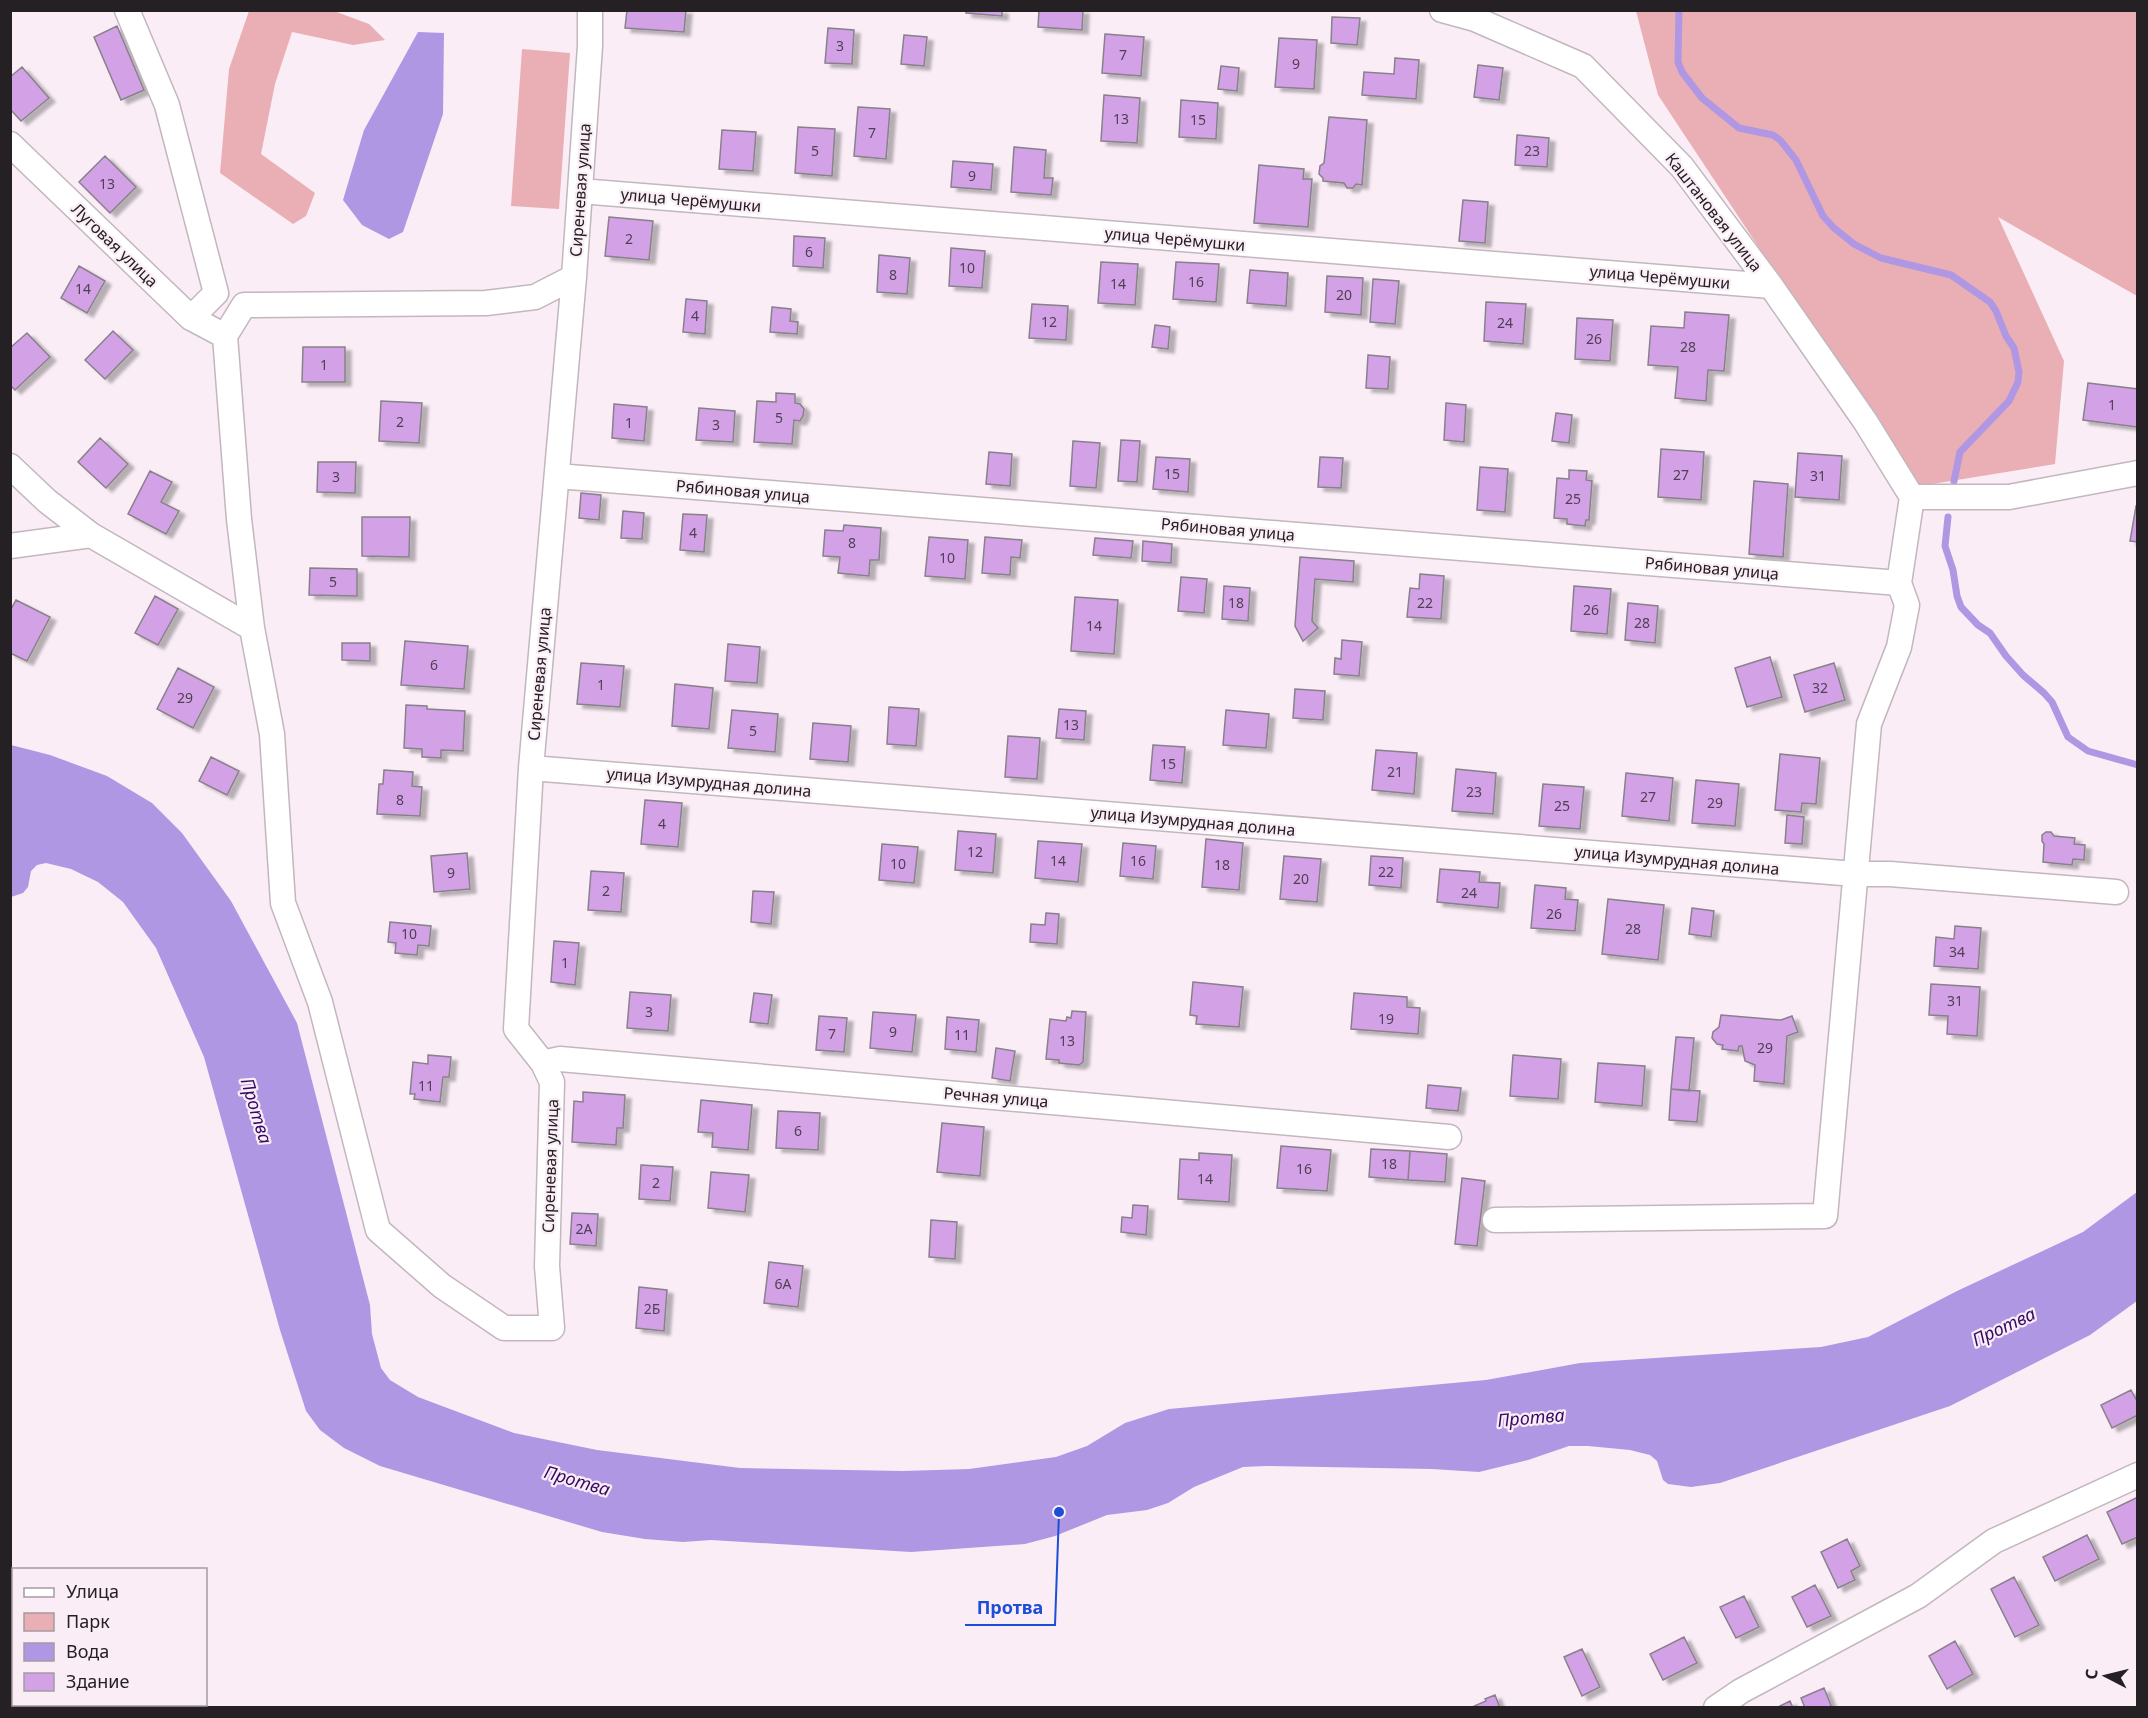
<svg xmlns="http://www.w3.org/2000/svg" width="2148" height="1718" viewBox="0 0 2148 1718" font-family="'Noto Sans',sans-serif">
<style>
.green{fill:#eaafb5}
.water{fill:#af97e3}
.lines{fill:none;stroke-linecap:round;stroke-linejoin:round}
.stream{stroke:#af97e3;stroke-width:7}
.building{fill:#d3a1e6;stroke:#88818b;stroke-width:1.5;filter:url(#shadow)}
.minor-casing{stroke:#c2b7bf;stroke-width:27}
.minor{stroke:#fff;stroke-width:24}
.labels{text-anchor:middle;stroke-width:4.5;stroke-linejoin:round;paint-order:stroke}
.number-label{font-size:14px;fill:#504054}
.street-label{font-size:16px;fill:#242023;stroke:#faedf6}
.water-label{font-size:18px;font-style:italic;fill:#350a65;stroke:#faedf6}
.leader{fill:none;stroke:#1d4ed8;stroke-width:2}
.callout-dot{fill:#1d4ed8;stroke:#faedf6;stroke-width:2}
.callout-label{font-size:18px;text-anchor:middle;font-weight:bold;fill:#1d4ed8;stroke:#faedf6;stroke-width:4.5;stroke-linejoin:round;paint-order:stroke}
</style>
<defs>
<filter id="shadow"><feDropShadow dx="6" dy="4" stdDeviation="1.5" flood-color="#0004"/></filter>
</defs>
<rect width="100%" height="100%" fill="#faedf6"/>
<path class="green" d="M249 11H334L369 24 385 40 353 45 292 32 275 84 261 154 315 193 306 216 293 224 220 173 229 69Z
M1636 11H2137V296L1998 217 2064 361 2055 464 1920 486 1875 423 1658 95Z
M522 49 570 53 559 209 511 206Z"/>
<path class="water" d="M418 32 444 33 443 114 403 232 389 239 362 225 343 200 364 130Z
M11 745 50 755 107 776 152 803 182 833 231 901 297 1023 370 1305 372 1334 381 1368 390 1380 418 1397 514 1433 597 1450 740 1468 903 1471 969 1469 1056 1457 1087 1446 1125 1423 1169 1409 1486 1380 1580 1363 1821 1347 1868 1337 1957 1291 2083 1232 2137 1192V1301L2090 1335 1950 1406 1720 1483 1691 1487 1668 1484 1663 1480 1657 1461 1650 1455 1630 1450 1588 1446H1569L1528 1460 1479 1472 1432 1469 1266 1466 1243 1467 1194 1487 1168 1503 1147 1510 1107 1515 1055 1536 1025 1544 911 1552 711 1540 683 1542 645 1539 602 1532 380 1466 344 1448 320 1430 306 1411 280 1330 204 1057 156 948 123 902 98 882 71 869 46 863 37 865 31 871 28 887 23 893 11 897Z"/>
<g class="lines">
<path class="stream" d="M1679 10 1678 62 1682 72 1702 98 1739 128 1773 135 1780 140 1796 160 1823 216 1834 228 1854 244 1881 258 1951 275 1990 302 1996 311 2006 336 2014 348 2019 372 2018 382 2009 401 1960 452 1954 481
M1948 517 1945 546 1953 570 1957 596 1961 607 1978 625 1990 633 2006 656 2023 675 2044 693 2052 702 2068 737 2088 751 2138 765"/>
</g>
<path class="building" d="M627 10H686L684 32 625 28Z
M966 10H1002V16L966 13Z
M1039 10H1083L1082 30 1038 27Z
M1332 17 1360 18 1357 45 1331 43Z
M117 26 144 90 121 100 94 37Z
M828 28 854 30 852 64 825 63Z
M1105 34 1144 37 1141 76 1102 73Z
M904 35 927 37 924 66 901 64Z
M1279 38 1317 40 1314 89 1275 87Z
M1395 58 1419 60 1416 99 1362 95 1364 72 1394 74Z
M1478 65 1503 68 1499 100 1474 97Z
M1221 66 1239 68 1237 91 1218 89Z
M22 67 49 98 21 121 10 109V77Z
M1104 95 1140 98 1137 143 1101 141Z
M1181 100 1218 103 1216 139 1179 137Z
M858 107 890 109 886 159 854 156Z
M1329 117 1367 120 1362 185 1356 184 1353 188H1347L1344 183 1323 181V178L1319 174 1320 166 1324 163Z
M798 127 835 129 832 176 795 173Z
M722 130 756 132 753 171 719 169Z
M1517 135 1549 138 1547 167 1515 165Z
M1014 147 1046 150 1044 178H1053L1051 195 1011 192Z
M105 156 136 187 110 213 79 182Z
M953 161 993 164 991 190 951 187Z
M1259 165 1304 169 1303 179H1312L1308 227 1254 223Z
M1463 200 1488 202 1485 243 1459 241Z
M609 217 653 221 649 260 605 256Z
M794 236 825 238 823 268 793 266Z
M951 248 985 251 982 288 949 286Z
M879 255 910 258 907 294 877 292Z
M1101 262 1138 264 1135 305 1098 303Z
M1176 262 1219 264 1216 302 1173 299Z
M79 266 105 281 87 313 61 298Z
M1250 270 1288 273 1286 306 1247 303Z
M1327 276 1363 278 1361 315 1325 312Z
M1373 279 1399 281 1395 324 1370 322Z
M686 299 707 301 705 334 683 332Z
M1486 302 1526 304 1523 344 1484 341Z
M1032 304 1068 306 1066 340 1029 338Z
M772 307 791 309 790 321 798 322 797 334 770 332Z
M1685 312 1729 315 1724 371 1708 370 1706 401 1675 398 1678 367 1648 365 1651 326 1684 328Z
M1577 318 1613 320 1610 361 1575 359Z
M1155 325 1170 327 1168 349 1152 347Z
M113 331 133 350 105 379 85 360Z
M27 333 50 357 15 390 10 385V348Z
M303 347H345V382H302Z
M1368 355 1390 357 1388 389 1366 388Z
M2088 383 2138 389 2137 427 2083 420Z
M776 393 795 394V403L800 404 804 409 803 416 800 421 794 420 792 444 754 442 757 401 776 402Z
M381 401 422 403 419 443 379 441Z
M1446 403 1466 405 1464 442 1444 440Z
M614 404 647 407 644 441 612 438Z
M699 408 735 411 733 442 696 440Z
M1556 413 1572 415 1569 443 1552 441Z
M100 438 128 464 106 488 78 462Z
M1121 440 1140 441 1137 482 1118 481Z
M1073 441 1100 443 1096 488 1070 486Z
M1661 449 1704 452 1701 500 1658 497Z
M989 452 1012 454 1010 486 986 484Z
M1798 453 1842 456 1839 500 1795 497Z
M1156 457 1190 459 1188 492 1153 489Z
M1320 457 1343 458 1341 488 1318 487Z
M318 462H356L355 493 317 492Z
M1480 467 1508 469 1505 512 1477 510Z
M1569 470 1587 471 1586 480 1592 481 1589 520H1586L1585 526 1567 524V519L1554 518 1557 478 1569 479Z
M150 471 172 482 161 502 179 511 166 534 128 514Z
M1754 481 1788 484 1783 557 1749 554Z
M581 493 601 495 599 520 579 518Z
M2136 506 2138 507V542L2130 541Z
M623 511 644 513 642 539 621 538Z
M683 514 707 515 704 552 680 550Z
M362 517H410L409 557 362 556Z
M844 525 881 528 879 560H870L869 576 838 573 840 557 823 556 825 530 843 531Z
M929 537 968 540 965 579 925 576Z
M985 537 1022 540 1020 558 1011 557 1010 575 982 573Z
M1095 538 1133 541 1131 558 1093 555Z
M1143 541 1172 544 1171 563 1142 561Z
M1300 557 1354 561 1353 582 1315 579 1312 621 1318 628 1303 641 1295 626Z
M310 568 357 569V596L309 595Z
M1420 574 1444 576 1441 619 1407 617 1410 588 1419 589Z
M1181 577 1207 579 1204 613 1178 611Z
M1224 586 1250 588 1248 621 1222 619Z
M1574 586 1611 589 1607 634 1571 631Z
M155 596 178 609 158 645 135 633Z
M1075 597 1118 600 1114 654 1071 651Z
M16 600 50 617 27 661 10 653V611Z
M1628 603 1658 606 1655 643 1625 640Z
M1342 640 1362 642 1359 676 1334 674 1335 658 1341 659Z
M405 641 468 646 464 689 401 685Z
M342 643H370V661L342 660Z
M728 644 760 647 757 683 725 681Z
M1770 657 1782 697 1747 707 1735 668Z
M581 663 624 666 620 707 577 704Z
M1834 663 1845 700 1805 712 1794 675Z
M178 668 214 687 193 728 157 709Z
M675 684 713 688 709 729 672 726Z
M1295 689 1325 691 1323 720 1293 718Z
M406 705 427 706V709L465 711 463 751 441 750V758L422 757V749L404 748Z
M889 707 919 709 916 746 887 744Z
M1059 709 1086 711 1084 740 1056 738Z
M732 710 778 714 775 752 728 748Z
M1226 710 1269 714 1266 748 1223 745Z
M813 723 851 726 848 762 810 759Z
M1008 736 1040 738 1037 779 1005 777Z
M1153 745 1185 747 1182 783 1150 780Z
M1376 750 1417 753 1414 794 1372 790Z
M1780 754 1820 758 1816 804 1802 803 1801 812 1775 810Z
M211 757 239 771 227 795 199 781Z
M1456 769 1496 773 1493 814 1452 811Z
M384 770 413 772 412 786 422 787 420 816 377 814 379 784H383Z
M1626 773 1673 778 1669 821 1622 816Z
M1696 780 1739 784 1735 826 1692 823Z
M1543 784 1584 787 1580 829 1539 826Z
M645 800 682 803 678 847 641 844Z
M1787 815 1804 817 1802 844 1785 843Z
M958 831 996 834 993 873 955 870Z
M2046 832H2051L2054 836 2075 838 2074 844 2085 845 2084 860 2073 859 2072 865 2043 862 2044 844 2042 841V835Z
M1206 839 1243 843 1239 890 1202 887Z
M1038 841 1082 844 1078 882 1035 878Z
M1123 843 1156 846 1153 879 1120 876Z
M882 844 918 847 914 883 879 880Z
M467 853 470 889 434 892 431 856Z
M1284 856 1321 859 1317 902 1280 899Z
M1371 856 1403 858 1401 888 1369 885Z
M1440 869 1480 872 1479 882 1500 883 1498 908 1437 902Z
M591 871 624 873 621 912 588 910Z
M1535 885 1566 888 1565 899 1578 900 1575 931 1531 928Z
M753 891 774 892 771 924 751 922Z
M1608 899 1664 905 1658 960 1602 954Z
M1692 908 1714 911 1711 937 1689 934Z
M1046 913 1059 914 1057 944 1030 942 1031 924 1045 925Z
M390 922 431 926 429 946 418 945 417 955 395 953 396 943 388 942Z
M1955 926 1981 928 1978 969 1934 966 1936 937 1954 939Z
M554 941 579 943 575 985 551 982Z
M1193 982 1243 987 1239 1027 1196 1024 1197 1016 1190 1015Z
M1931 984 1980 987 1977 1036 1947 1034 1948 1016 1929 1015Z
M630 992 671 995 668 1031 627 1028Z
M754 993 772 995 768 1024 750 1022Z
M1354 993 1407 997V1007L1420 1008 1418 1034 1351 1029Z
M1072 1011 1086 1012 1083 1062 1079 1065 1059 1063V1060L1046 1059 1050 1019 1066 1021 1067 1017 1071 1018Z
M873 1012 916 1015 912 1052 870 1048Z
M1721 1015 1781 1020 1792 1016 1798 1032 1787 1036 1784 1084 1754 1081 1755 1065 1745 1061 1742 1046H1739L1738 1051 1722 1049 1723 1045 1717 1044 1712 1038 1713 1032 1719 1027Z
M819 1016 847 1018 844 1052 816 1050Z
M947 1017 979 1020 976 1052 945 1049Z
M1676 1037 1694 1038 1689 1091 1671 1089Z
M996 1048 1015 1051 1010 1081 992 1078Z
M428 1055 451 1057 449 1077H443L440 1102 414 1099 415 1094H410L413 1062 428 1064Z
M1513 1055 1561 1059 1558 1099 1510 1096Z
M1598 1063 1645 1066 1642 1106 1595 1102Z
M1428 1085 1461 1088 1458 1111 1426 1108Z
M1671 1089 1700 1091 1697 1122 1669 1120Z
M583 1092 625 1095 623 1128H617L616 1145 572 1142 574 1101 583 1102Z
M701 1100 752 1105 748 1150 712 1147 713 1133 698 1132Z
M778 1111 820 1113 818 1150 776 1148Z
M942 1123 984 1127 980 1176 937 1172Z
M1281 1146 1331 1150 1327 1191 1277 1188Z
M1371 1149 1410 1151 1408 1180 1369 1177Z
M1410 1151 1447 1154 1445 1182 1408 1180Z
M1199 1153 1232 1155 1229 1202 1178 1199 1180 1159 1199 1160Z
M641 1165 673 1167 670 1201 639 1199Z
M711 1172 749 1175 745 1212 708 1208Z
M1462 1178 1485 1181 1477 1246 1455 1244Z
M1133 1205 1148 1206 1146 1235 1121 1232 1122 1217 1132 1218Z
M572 1213 598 1214 596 1246 570 1244Z
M931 1220 957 1222 955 1259 929 1257Z
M769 1262 803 1266 798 1307 764 1303Z
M639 1287 667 1290 664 1331 636 1328Z
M2131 1390 2138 1403V1415L2112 1428 2101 1405Z
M2138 1497V1537L2122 1544 2107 1512Z
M2087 1535 2099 1559 2055 1581 2043 1557Z
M1847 1539 1860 1566 1851 1571 1855 1580 1838 1588 1821 1552Z
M2014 1577 2039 1625 2015 1637 1991 1589Z
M1815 1585 1831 1616 1807 1627 1792 1597Z
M1744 1596 1759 1627 1736 1638 1720 1607Z
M1684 1637 1697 1663 1663 1680 1650 1654Z
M1955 1641 1973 1674 1947 1689 1929 1656Z
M1582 1649 1600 1687 1582 1696 1564 1657Z
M1824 1688 1832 1708H1805L1801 1698Z
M1495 1695 1500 1708H1470L1486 1701 1485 1699Z
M1790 1701 1793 1708H1776Z"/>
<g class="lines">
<defs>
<path id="minor" d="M127 10 167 105 216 293 191 318
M1442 10 1475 19 1583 66 1682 167 1771 286 1865 421 1912 497
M10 144 191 318 225 336
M580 191 1771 286
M574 277 535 297 486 303 244 305 225 336 239 519 252 628 272 734 283 903 320 1002 378 1230 442 1286 504 1328H552L547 1266 552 1082 543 1063 516 1029 531 768 574 277 590 46V10
M10 466 47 501 91 535 252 628
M557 476 1899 583
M1912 497H2009L2138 473
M10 546 91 535
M531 768 1855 874H1890L2116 892
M543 1063 560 1059 1449 1137
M1495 1220 1825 1216 1869 724 1899 647 1907 605 1899 583 1912 497
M1716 1708 1741 1691 1918 1596 1994 1541 2138 1475"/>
</defs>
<use href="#minor" class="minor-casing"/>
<use href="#minor" class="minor"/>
</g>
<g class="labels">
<g class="number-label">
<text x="840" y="51">3</text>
<text x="1123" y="60">7</text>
<text x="1296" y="69">9</text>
<text x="1121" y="124">13</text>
<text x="1198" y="125">15</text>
<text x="872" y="138">7</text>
<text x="815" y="156">5</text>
<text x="1532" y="156">23</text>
<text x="972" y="181">9</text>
<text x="107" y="189">13</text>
<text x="629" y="244">2</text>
<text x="809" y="257">6</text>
<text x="967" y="273">10</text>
<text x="893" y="280">8</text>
<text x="1196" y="287">16</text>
<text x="1118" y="289">14</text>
<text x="83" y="294">14</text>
<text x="1344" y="300">20</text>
<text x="695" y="321">4</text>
<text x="1049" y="327">12</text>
<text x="1505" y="328">24</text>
<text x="1594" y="344">26</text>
<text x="1688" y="352">28</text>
<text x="324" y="370">1</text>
<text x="2112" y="410">1</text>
<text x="779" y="423">5</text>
<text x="400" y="427">2</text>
<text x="629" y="428">1</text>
<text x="716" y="430">3</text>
<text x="1172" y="479">15</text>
<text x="1681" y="480">27</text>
<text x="1818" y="481">31</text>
<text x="336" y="482">3</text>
<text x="1573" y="504">25</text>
<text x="693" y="538">4</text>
<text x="852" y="548">8</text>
<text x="947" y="563">10</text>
<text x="333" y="587">5</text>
<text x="1236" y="608">18</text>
<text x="1425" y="608">22</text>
<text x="1591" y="615">26</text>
<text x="1642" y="628">28</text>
<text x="1094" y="631">14</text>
<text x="434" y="670">6</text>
<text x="601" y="690">1</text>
<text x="1820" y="693">32</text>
<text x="185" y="703">29</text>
<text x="1071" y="730">13</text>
<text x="753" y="736">5</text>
<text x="1168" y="769">15</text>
<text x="1395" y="777">21</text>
<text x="1474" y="797">23</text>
<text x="1648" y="802">27</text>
<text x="400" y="805">8</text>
<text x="1715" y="808">29</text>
<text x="1562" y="811">25</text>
<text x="662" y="829">4</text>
<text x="975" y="857">12</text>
<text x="1058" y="866">14</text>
<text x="1138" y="866">16</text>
<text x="898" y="869">10</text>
<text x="1222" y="870">18</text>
<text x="1386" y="877">22</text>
<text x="451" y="878">9</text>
<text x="1301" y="884">20</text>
<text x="606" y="896">2</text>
<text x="1469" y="898">24</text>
<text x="1554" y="919">26</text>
<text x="1633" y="934">28</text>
<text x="409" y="939">10</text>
<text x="1957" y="957">34</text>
<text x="565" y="968">1</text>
<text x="1955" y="1006">31</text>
<text x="649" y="1017">3</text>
<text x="1386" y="1024">19</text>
<text x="893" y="1037">9</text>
<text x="832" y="1039">7</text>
<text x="962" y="1040">11</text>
<text x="1067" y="1046">13</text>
<text x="1765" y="1053">29</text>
<text x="426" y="1091">11</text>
<text x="798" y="1136">6</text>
<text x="1389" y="1169">18</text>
<text x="1304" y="1174">16</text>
<text x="1205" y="1184">14</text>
<text x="656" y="1188">2</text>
<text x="584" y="1234">2А</text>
<text x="783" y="1289">6А</text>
<text x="652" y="1314">2Б</text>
</g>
<g class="street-label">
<text transform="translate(580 190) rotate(-86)" y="6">Сиреневая улица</text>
<text transform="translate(691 200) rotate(5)" y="6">улица Черёмушки</text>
<text transform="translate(1714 212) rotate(52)" y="6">Каштановая улица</text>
<text transform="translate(1175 239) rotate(5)" y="6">улица Черёмушки</text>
<text transform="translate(115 245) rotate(44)" y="6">Луговая улица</text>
<text transform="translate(1660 277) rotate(5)" y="6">улица Черёмушки</text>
<text transform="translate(743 491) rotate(5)" y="6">Рябиновая улица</text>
<text transform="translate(1228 529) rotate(5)" y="6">Рябиновая улица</text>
<text transform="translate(1712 568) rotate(5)" y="6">Рябиновая улица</text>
<text transform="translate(539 674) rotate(-85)" y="6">Сиреневая улица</text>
<text transform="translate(709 782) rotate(5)" y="6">улица Изумрудная долина</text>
<text transform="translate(1193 821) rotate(5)" y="6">улица Изумрудная долина</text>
<text transform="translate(1677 860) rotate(5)" y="6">улица Изумрудная долина</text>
<text transform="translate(996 1097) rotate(5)" y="6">Речная улица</text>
<text transform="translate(550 1166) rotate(-88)" y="6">Сиреневая улица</text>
</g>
<g class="water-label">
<text transform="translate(256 1111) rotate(73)" y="6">Протва</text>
<text transform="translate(2004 1327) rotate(-25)" y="6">Протва</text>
<text transform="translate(1531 1418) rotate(-5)" y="6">Протва</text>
<text transform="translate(577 1481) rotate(16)" y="6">Протва</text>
</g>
</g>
<path class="leader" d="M1059 1512L1055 1625H965"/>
<circle class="callout-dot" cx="1059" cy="1512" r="6"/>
<g class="callout-label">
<text x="1010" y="1614">Протва</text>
</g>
<rect width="2148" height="1718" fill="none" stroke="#242023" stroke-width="24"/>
<rect x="12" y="1568" width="195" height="138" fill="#faedf6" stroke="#a49ba2" stroke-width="1.5"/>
<rect x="24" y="1588" width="30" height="9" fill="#ffffff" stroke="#a49ba2" stroke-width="1.5"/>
<text x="66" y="1598" font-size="18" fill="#242023">Улица</text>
<rect x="24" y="1613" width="30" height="18" fill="#eaafb5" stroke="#a49ba2" stroke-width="1.5"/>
<text x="66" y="1628" font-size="18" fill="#242023">Парк</text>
<rect x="24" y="1643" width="30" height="18" fill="#af97e3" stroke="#a49ba2" stroke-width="1.5"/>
<text x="66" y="1658" font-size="18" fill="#242023">Вода</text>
<rect x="24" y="1673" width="30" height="18" fill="#d3a1e6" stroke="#a49ba2" stroke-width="1.5"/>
<text x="66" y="1688" font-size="18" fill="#242023">Здание</text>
<g transform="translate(2106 1676) rotate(277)" stroke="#faedf6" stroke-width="4.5" paint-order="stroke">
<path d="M0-4.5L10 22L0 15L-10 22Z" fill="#242023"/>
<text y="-9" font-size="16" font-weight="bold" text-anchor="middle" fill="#242023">С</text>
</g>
</svg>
